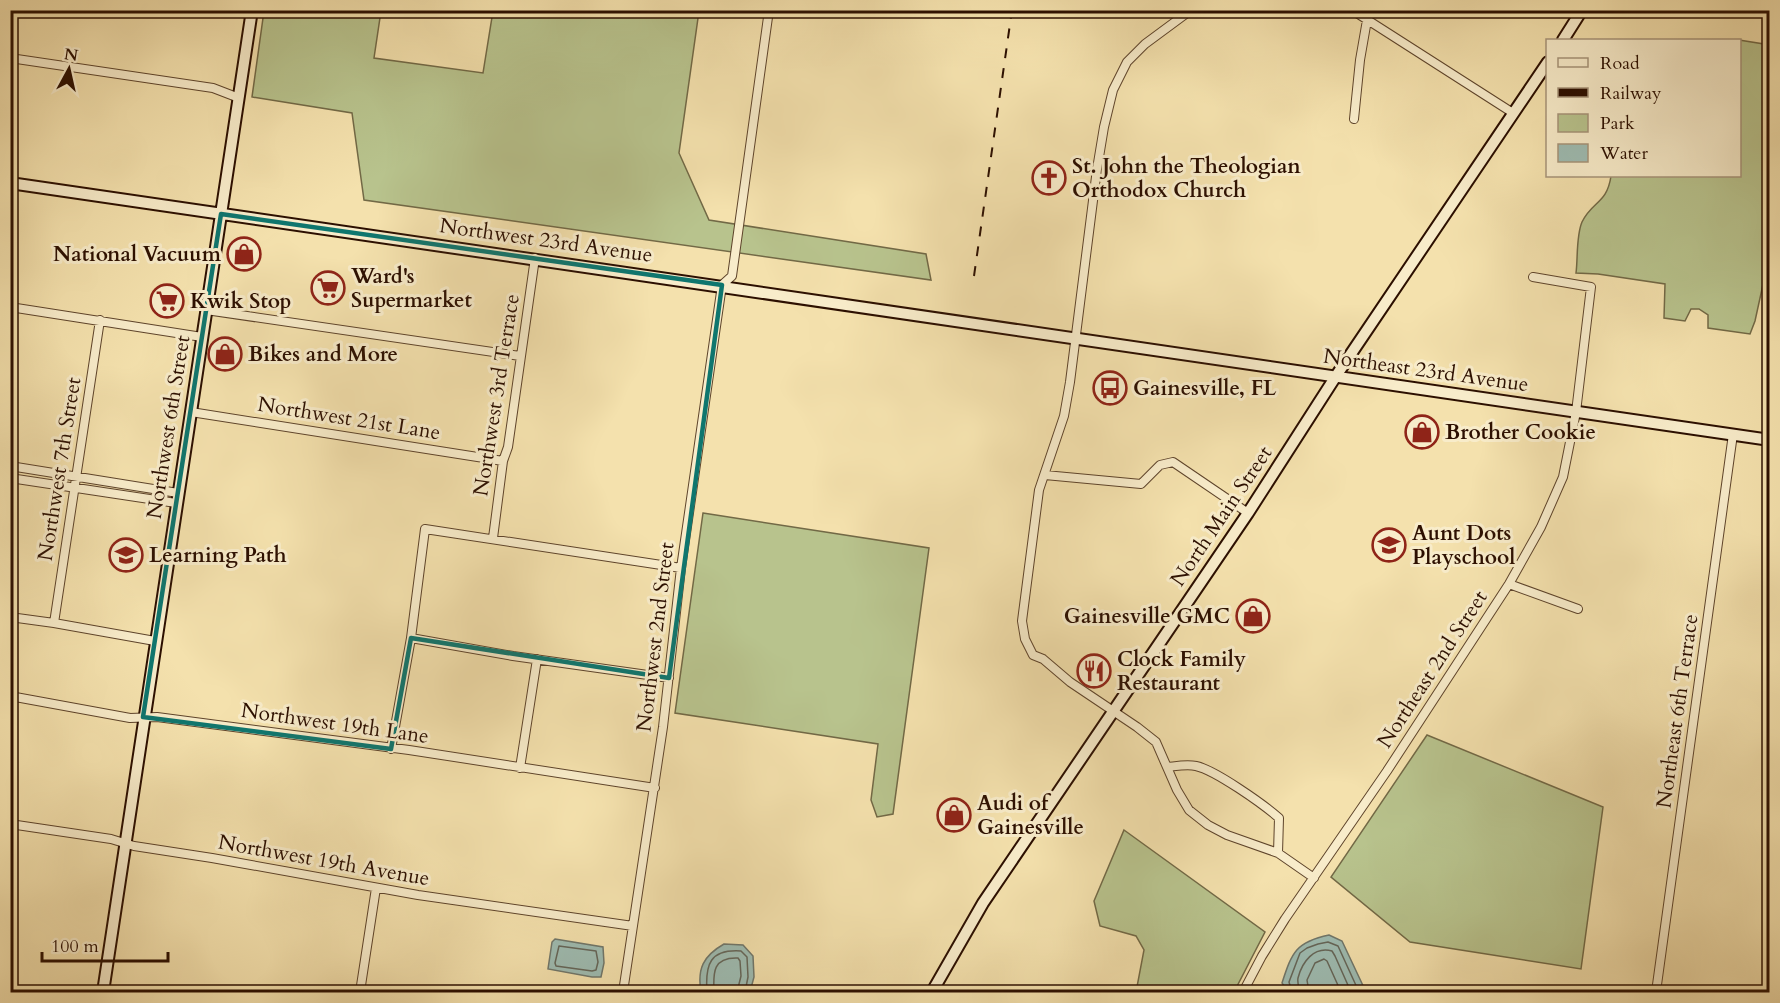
<svg xmlns="http://www.w3.org/2000/svg" width="1780" height="1003" viewBox="0 0 1780 1003" font-family="Cardo,serif">
<style>
.green{fill:#b8c38d;stroke:#726946;stroke-width:1.5}
.water{fill:#9ebcb2;stroke:#70776b;stroke-width:1.5}
.lines{fill:none;stroke-linecap:round;stroke-linejoin:round}
.shore{stroke:#656659;stroke-width:1.5}
.street-casing{stroke:#5e442b;stroke-width:10}
.secondary-casing{stroke:#2c0f00;stroke-width:14}
.street{stroke:#f8ecca;stroke-width:8}
.secondary{stroke:#f8ecca;stroke-width:10}
.rail{stroke:#2c0f00;stroke-width:2;stroke-dasharray:10 10;stroke-linecap:butt}
.marked{fill:none;stroke:#0f766e;stroke-width:4.5;stroke-linejoin:round}
.labels{text-anchor:middle;stroke-width:6;stroke-linejoin:round;paint-order:stroke}
.poi-label{font-size:21px;font-weight:bold;fill:#2c0f00;stroke:#f8ecca;text-anchor:start}
.street-label{font-size:21px;fill:#2c0f00;stroke:#f8ecca}
</style>
<rect width="100%" height="100%" fill="#f4e1ad"/>
<filter id="stains"><feTurbulence type="fractalNoise" baseFrequency=".00333" numOctaves="4"/><feColorMatrix values="0 0 0 0 .2 0 0 0 0 .09 0 0 0 0 .02 0 0 0 .5 -.17"/></filter>
<radialGradient id="worn" r=".72"><stop offset=".6" stop-color="#630" stop-opacity="0"/><stop offset="1" stop-color="#630" stop-opacity=".3"/></radialGradient>
<path class="green" d="M264 11H381L374 58 483 73 493 11H699L679 153 709 220 926 254 931 280 364 200 352 113 252 97Z
M1739 40 1770 45 1769 257 1755 321 1750 334 1708 328V315L1699 309H1691L1685 321 1664 318 1665 284 1598 274 1576 273C1578 258 1576 236 1582 222 1592 201 1607 204 1611 176H1740Z
M703 513 929 548 893 814 877 817 871 800 878 744 675 713Z
M1427 735 1603 807 1581 969 1410 942 1331 877Z
M1124 830 1265 932 1234 992H1136L1144 950 1136 936 1100 926 1094 901Z"/>
<path class="water" d="M1329 935 1342 941 1366 992H1288L1282 983C1292 952 1296 942 1329 935Z
M555 939 603 947 604 963 601 977H592L548 969 552 942Z
M724 944 743 945 753 956 754 977 750 992H701C697 969 703 956 724 944Z"/>
<g class="lines">
<path class="shore" d="M559 946 596 951 598 962 596 970 592 971 556 966 555 963Z
M707 992C705 964 710 949 741 951L747 957 748 977 745 992
M714 992C713 972 713 957 738 958L740 961 741 976 737 992
M1292 992 1289 982 1300 953 1307 948 1318 944 1328 942 1338 946 1359 992
M1300 992C1299 987 1297 983 1298 978 1302 962 1314 946 1332 951L1335 956 1351 992
M1309 992 1307 980 1315 963 1324 959 1327 961 1341 992"/>
<defs>
<path id="street" d="M1191 10 1145 44 1127 62 1113 90 1104 127 1097 169 1070 382 1064 416 1039 490 1022 621 1025 639 1033 655 1043 659 1070 682 1137 727 1156 742 1177 790 1189 810 1208 825 1227 835 1278 853 1314 878
M1352 10 1513 113
M437 12V10
M10 58 213 88 239 98
M1354 119 1360 60 1367 20
M10 307 202 337
M206 310 520 356
M191 412 503 461
M10 466 178 493
M1045 475 1141 484 1160 465 1173 462 1248 513
M10 478 176 503
M493 538 503 461 508 447 535 258
M1509 584 1578 609
M10 617 54 623 155 641
M54 623 100 320
M411 638 513 656 669 678
M10 696 130 718 157 717 409 750 655 788
M391 749 411 638 425 529 681 568
M1168 767C1177 766 1187 764 1196 766 1215 770 1263 804 1279 818L1278 853
M520 768 537 659
M10 824 111 839 134 846 212 858 418 895 633 926
M934 987 943 992
M360 992 376 888
M623 992 663 727 681 568 722 285 732 276 769 10
M1243 992 1262 956 1285 919 1387 771 1509 584 1541 527 1563 477 1576 412 1591 287 1533 277
M1656 992 1733 434
M1766 992 1770 964"/>
<path id="secondary" d="M1563 40 1582 10
M10 183 1770 440
M103 992 252 10
M932 992 983 903 1248 513 1336 376 1548 62"/>
</defs>
<use href="#street" class="street-casing"/>
<use href="#secondary" class="secondary-casing"/>
<use href="#street" class="street"/>
<use href="#secondary" class="secondary"/>
<path class="rail" d="M974 276 1012 10"/>
</g>
<path class="marked" d="M221 214 722 285 669 678 411 638 391 749 143 717Z"/>
<defs>
<symbol id="church-ring" viewBox="-11 -11 22 22"><circle r="9.5" fill="#f8ecca" stroke="#8f2418" stroke-width="1.5"/><path d="M-1.2-6h2.4v3.5h3.3v2.4h-3.3V6h-2.4V-.1h-3.3v-2.4h3.3Z" fill="#8f2418"/></symbol>
<symbol id="shop-ring" viewBox="-11 -11 22 22"><circle r="9.5" fill="#f8ecca" stroke="#8f2418" stroke-width="1.5"/><path d="M-5-2.5h2.3a2.7 3.5 0 0 1 5.4 0H5L5.5 6h-11ZM-1.5-2.5h3a1.5 2.3 0 0 0-3 0Z" fill="#8f2418"/></symbol>
<symbol id="supermarket-ring" viewBox="-11 -11 22 22"><circle r="9.5" fill="#f8ecca" stroke="#8f2418" stroke-width="1.5"/><path d="M-6-5.5h2.5l.6 2H6L4.5 2H-2.5L-4.4-4H-6ZM-1.5 3.2a1.3 1.3 0 1 0 .1 0ZM3 3.2a1.3 1.3 0 1 0 .1 0Z" fill="#8f2418"/></symbol>
<symbol id="bus-ring" viewBox="-11 -11 22 22"><circle r="9.5" fill="#f8ecca" stroke="#8f2418" stroke-width="1.5"/><path d="M-5-6H5V4H4V6H2V4H-2V6H-4V4H-5ZM-3.5-4V0h7V-4ZM-3.5 1.2v1.5H-2V1.2ZM2 1.2v1.5H3.5V1.2Z" fill="#8f2418"/></symbol>
<symbol id="school-ring" viewBox="-11 -11 22 22"><circle r="9.5" fill="#f8ecca" stroke="#8f2418" stroke-width="1.5"/><path d="M0-5L7-2L0 1L-7-2ZM-4 1L0 2.5L4 1V4Q0 6-4 4Z" fill="#8f2418"/></symbol>
<symbol id="restaurant-ring" viewBox="-11 -11 22 22"><circle r="9.5" fill="#f8ecca" stroke="#8f2418" stroke-width="1.5"/><path d="M-5-6h1v4h1v-4h1v4h1v-4h1v5L-1.5 .5V6h-2V.5L-5-1ZM5-6V6H3V1.5H1.5Q1.5-4 5-6Z" fill="#8f2418"/></symbol>
</defs>
<g fill-rule="evenodd">
<use href="#church-ring" x="1030" y="159" width="38" height="38"/>
<use href="#shop-ring" x="225" y="235" width="38" height="38"/>
<use href="#supermarket-ring" x="309" y="269" width="38" height="38"/>
<use href="#supermarket-ring" x="148" y="282" width="38" height="38"/>
<use href="#shop-ring" x="206" y="335" width="38" height="38"/>
<use href="#bus-ring" x="1091" y="369" width="38" height="38"/>
<use href="#shop-ring" x="1403" y="413" width="38" height="38"/>
<use href="#school-ring" x="1370" y="526" width="38" height="38"/>
<use href="#school-ring" x="107" y="536" width="38" height="38"/>
<use href="#shop-ring" x="1234" y="597" width="38" height="38"/>
<use href="#restaurant-ring" x="1075" y="652" width="38" height="38"/>
<use href="#shop-ring" x="935" y="796" width="38" height="38"/>
</g>
<g class="labels">
<g class="poi-label">
<text x="1072" y="173">St. John the Theologian<tspan x="1072" dy="24">Orthodox Church</tspan></text>
<text x="221" y="261" text-anchor="end">National Vacuum</text>
<text x="351" y="283">Ward's<tspan x="351" dy="24">Supermarket</tspan></text>
<text x="190" y="308">Kwik Stop</text>
<text x="248" y="361">Bikes and More</text>
<text x="1133" y="395">Gainesville, FL</text>
<text x="1445" y="439">Brother Cookie</text>
<text x="1412" y="540">Aunt Dots<tspan x="1412" dy="24">Playschool</tspan></text>
<text x="149" y="562">Learning Path</text>
<text x="1230" y="623" text-anchor="end">Gainesville GMC</text>
<text x="1117" y="666">Clock Family<tspan x="1117" dy="24">Restaurant</tspan></text>
<text x="977" y="810">Audi of<tspan x="977" dy="24">Gainesville</tspan></text>
</g>
<g class="street-label">
<text transform="translate(546 240) rotate(8)" y="7">Northwest 23rd Avenue</text>
<text transform="translate(1426 370) rotate(8)" y="7">Northeast 23rd Avenue</text>
<text transform="translate(496 395) rotate(-81)" y="7">Northwest 3rd Terrace</text>
<text transform="translate(349 418) rotate(9)" y="7">Northwest 21st Lane</text>
<text transform="translate(168 427) rotate(-81)" y="7">Northwest 6th Street</text>
<text transform="translate(59 469) rotate(-81)" y="7">Northwest 7th Street</text>
<text transform="translate(1221 516) rotate(-56)" y="7">North Main Street</text>
<text transform="translate(655 637) rotate(-83)" y="7">Northwest 2nd Street</text>
<text transform="translate(1432 669) rotate(-57)" y="7">Northeast 2nd Street</text>
<text transform="translate(1677 711) rotate(-82)" y="7">Northeast 6th Terrace</text>
<text transform="translate(335 723) rotate(8)" y="7">Northwest 19th Lane</text>
<text transform="translate(324 860) rotate(10)" y="7">Northwest 19th Avenue</text>
</g>
</g>
<rect width="1780" height="1003" fill="none" stroke="#f4e1ad" stroke-width="36"/>
<rect x="12" y="12" width="1756" height="979" fill="none" stroke="#2c0f00" stroke-width="3"/>
<rect x="18" y="18" width="1744" height="967" fill="none" stroke="#2c0f00" stroke-width="1.5"/>
<rect x="1546" y="39" width="195" height="138" fill="#f8ecca" stroke="#a69479" stroke-width="1.5"/>
<rect x="1558" y="58" width="30" height="9" fill="#f8ecca" stroke="#a69479" stroke-width="1.5"/>
<text x="1600" y="69" font-size="18" fill="#2c0f00">Road</text>
<rect x="1558" y="88" width="30" height="9" fill="#2c0f00" stroke="#a69479" stroke-width="1.5"/>
<text x="1600" y="99" font-size="18" fill="#2c0f00">Railway</text>
<rect x="1558" y="114" width="30" height="18" fill="#b8c38d" stroke="#a69479" stroke-width="1.5"/>
<text x="1600" y="129" font-size="18" fill="#2c0f00">Park</text>
<rect x="1558" y="144" width="30" height="18" fill="#9ebcb2" stroke="#a69479" stroke-width="1.5"/>
<text x="1600" y="159" font-size="18" fill="#2c0f00">Water</text>
<g transform="translate(69 69) rotate(8)" stroke="#f8ecca" stroke-width="4.5" paint-order="stroke">
<path d="M0-4.5L10 22L0 15L-10 22Z" fill="#2c0f00"/>
<text y="-9" font-size="16" font-weight="bold" text-anchor="middle" fill="#2c0f00">N</text>
</g>
<path d="M42 952v9h126v-9" fill="none" stroke="#2c0f00" stroke-width="3"/>
<text x="51" y="952" font-size="18" fill="#2c0f00" stroke="#f8ecca" stroke-width="4.5" paint-order="stroke">100 m</text>
<rect width="100%" height="100%" filter="url(#stains)"/>
<rect width="100%" height="100%" fill="url(#worn)"/>
</svg>
